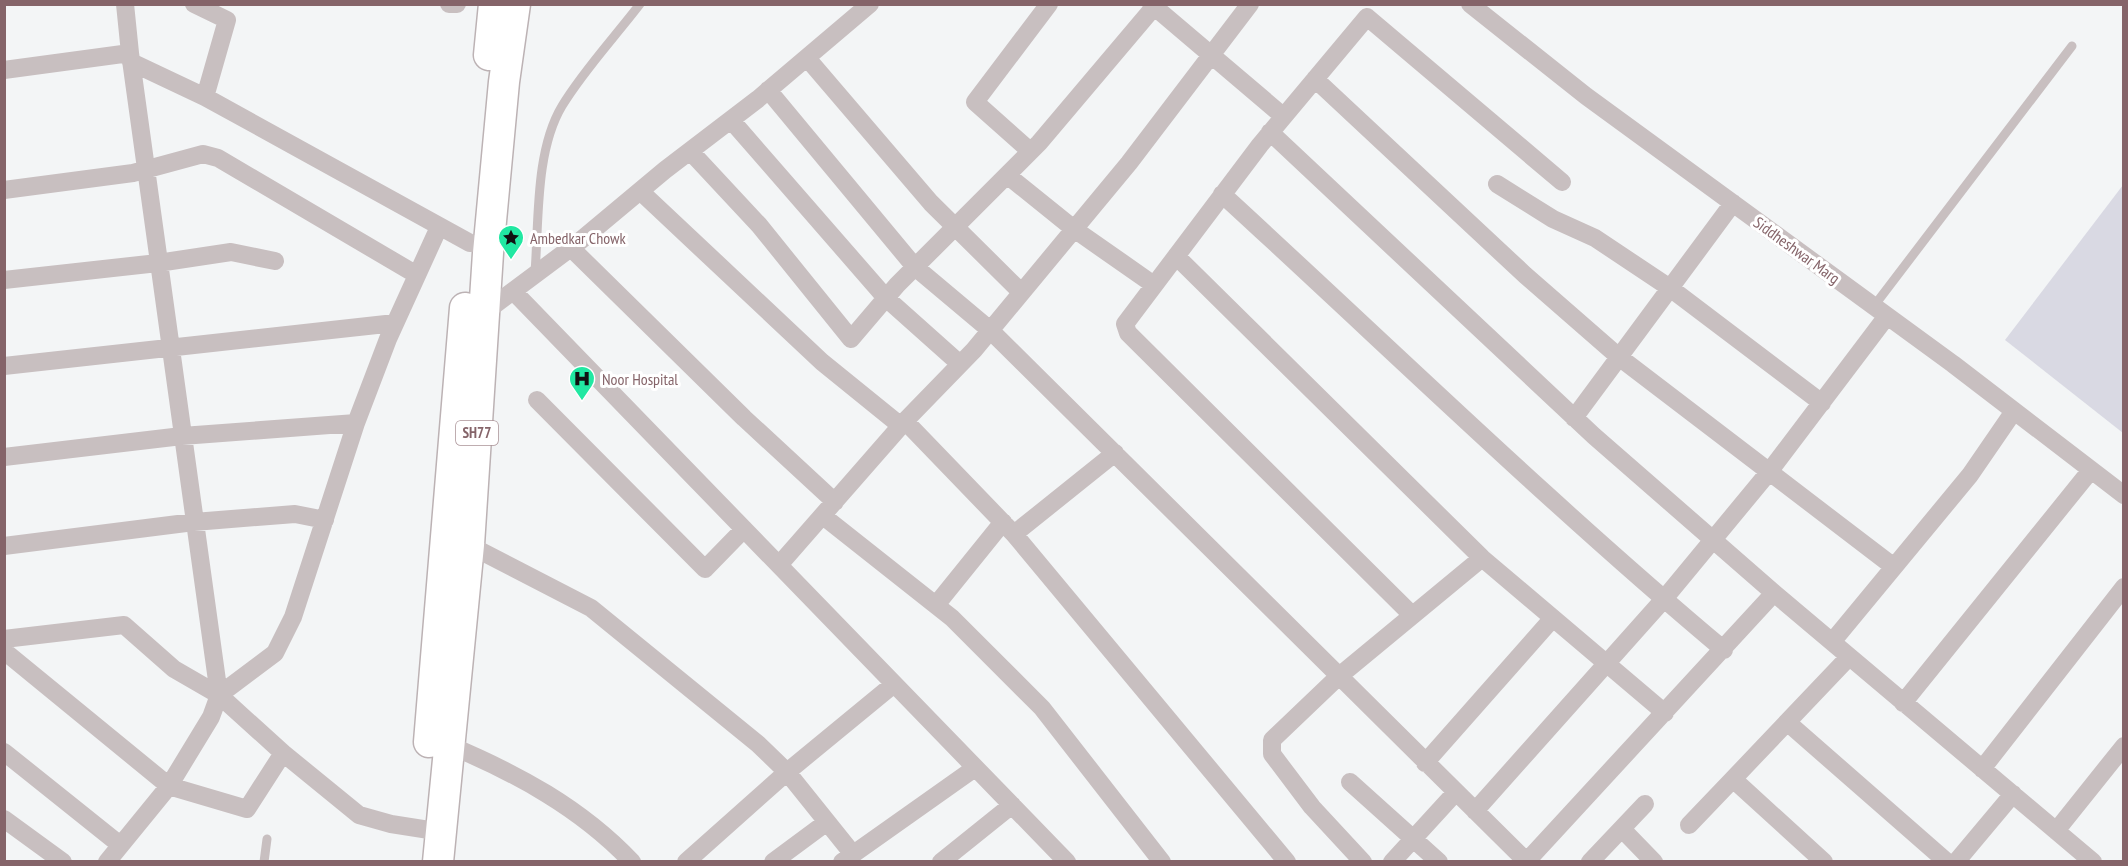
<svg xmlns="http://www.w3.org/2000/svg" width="2128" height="866" viewBox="0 0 2128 866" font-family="'PT Sans Narrow',sans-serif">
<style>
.green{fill:#d9d9e3}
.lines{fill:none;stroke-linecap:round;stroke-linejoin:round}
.primary-casing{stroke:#bcb2b4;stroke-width:33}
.service{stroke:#c8bfc0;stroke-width:9}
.minor{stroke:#c8bfc0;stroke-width:18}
.primary{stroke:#fff;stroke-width:30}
.labels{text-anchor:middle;stroke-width:6;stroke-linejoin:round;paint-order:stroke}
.shield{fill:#fff;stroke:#aa9296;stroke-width:1.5}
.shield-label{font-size:15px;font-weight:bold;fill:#856469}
.poi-label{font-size:16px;fill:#856469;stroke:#fff;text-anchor:start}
.street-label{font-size:16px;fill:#856469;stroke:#fff}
</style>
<rect width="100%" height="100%" fill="#f3f5f6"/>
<path class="green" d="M2123 185V433L2005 340Z"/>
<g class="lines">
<defs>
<path id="primary" d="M489 55 494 4
M429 742 465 308
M438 862 469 545 488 253 504 82 515 4"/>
</defs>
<use href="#primary" class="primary-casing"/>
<path class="service" d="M535 272C539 222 535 151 562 106 583 71 614 38 640 4
M1874 306 2072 46
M264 862 267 839"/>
<path class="minor" d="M194 4 227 20 205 97
M449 4H457
M1151 4 1283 116
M1470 4 1586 96 1953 364 2124 495
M130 53 219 695
M807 58 931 203 1021 292
M131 62 205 97 470 243
M4 70 130 53 125 4
M1315 79 1525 275 1619 357 1894 567
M768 90 915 267 990 330 1527 862
M731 120 886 298 960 364
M1270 132 1594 436 1774 593 2093 862
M690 151 759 225 851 339 897 285 1039 143 1154 7
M1030 151 975 102 1049 4
M1007 175 1074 229 1154 285
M1497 184 1553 219 1595 238 1670 288 1822 403
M4 190 133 173 203 154 218 158 417 275
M640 191 822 362 901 426
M1222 194C1389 347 1551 505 1724 650
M571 248 744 418 835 502
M1176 256 1482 558 1665 713
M4 280 158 263 231 252 275 261
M513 291 1067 862
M485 312 580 241 665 170 758 99 870 4
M4 366 395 323
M537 400 705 569 744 529
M1574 418 1733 203
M905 421 1014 534 1287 862
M4 457 182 436 356 423
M823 516 952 618 1042 708 1162 862
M1014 534 1115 453
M469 545 591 608 758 744 787 772 852 853
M4 546 194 522 295 514 325 520
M779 565 905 421 974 350 1129 163 1250 4
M936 605 1003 522
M1412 615 1128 333 1125 324 1260 145 1367 17 1562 182
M4 639 124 625 174 669 219 695 283 753 359 815 391 824 442 832
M1832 642 1970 475 2014 411
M4 651 169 786 247 809 283 753
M1903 703 2091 470
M1787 722 1947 862
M449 745C516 773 581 808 632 862
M4 752 119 844
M1425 763 1553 618
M1982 769 2124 587
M1350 782 1439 862
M1475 811 1664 599 1769 472 1887 316
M4 819 63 862
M1689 825 1733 779
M1622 829 1654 862
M2056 831 2124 746
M1527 861 1774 593
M107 862 169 786 211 717 219 695 275 653 293 617 356 423 388 339 439 227
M686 862 787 772 894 684
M773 862 827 822
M842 862 975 768
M941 862 1012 805
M1363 862 1312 807 1272 754V740L1338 677 1482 558
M1392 862 1456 792
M1590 862 1645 804
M1824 862 1733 779 1849 657
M1956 862 2013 794"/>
<use href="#primary" class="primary"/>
</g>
<defs>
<symbol id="sight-pin" viewBox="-11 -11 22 30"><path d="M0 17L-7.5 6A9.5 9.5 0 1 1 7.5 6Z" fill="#21e8a2" stroke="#fff"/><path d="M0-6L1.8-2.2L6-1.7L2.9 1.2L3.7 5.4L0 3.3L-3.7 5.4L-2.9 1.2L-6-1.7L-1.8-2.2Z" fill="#111"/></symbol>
<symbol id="hospital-pin" viewBox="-11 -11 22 30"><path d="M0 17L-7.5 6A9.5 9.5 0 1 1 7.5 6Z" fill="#21e8a2" stroke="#fff"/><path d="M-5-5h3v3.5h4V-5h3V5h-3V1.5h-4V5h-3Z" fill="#111"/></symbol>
</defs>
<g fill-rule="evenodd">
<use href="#sight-pin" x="496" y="223" width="30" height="40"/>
<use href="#hospital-pin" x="567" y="364" width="30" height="40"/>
</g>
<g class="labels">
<rect class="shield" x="456" y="421" width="42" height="24" rx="4.5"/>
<g class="shield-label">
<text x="477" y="438">SH77</text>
</g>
<g class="poi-label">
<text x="530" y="244">Ambedkar Chowk</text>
<text x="602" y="385">Noor Hospital</text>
</g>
<g class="street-label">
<text transform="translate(1797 250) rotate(36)" y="6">Siddheshwar Marg</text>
</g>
</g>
<rect width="2128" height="866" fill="none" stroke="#856469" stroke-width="12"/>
</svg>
